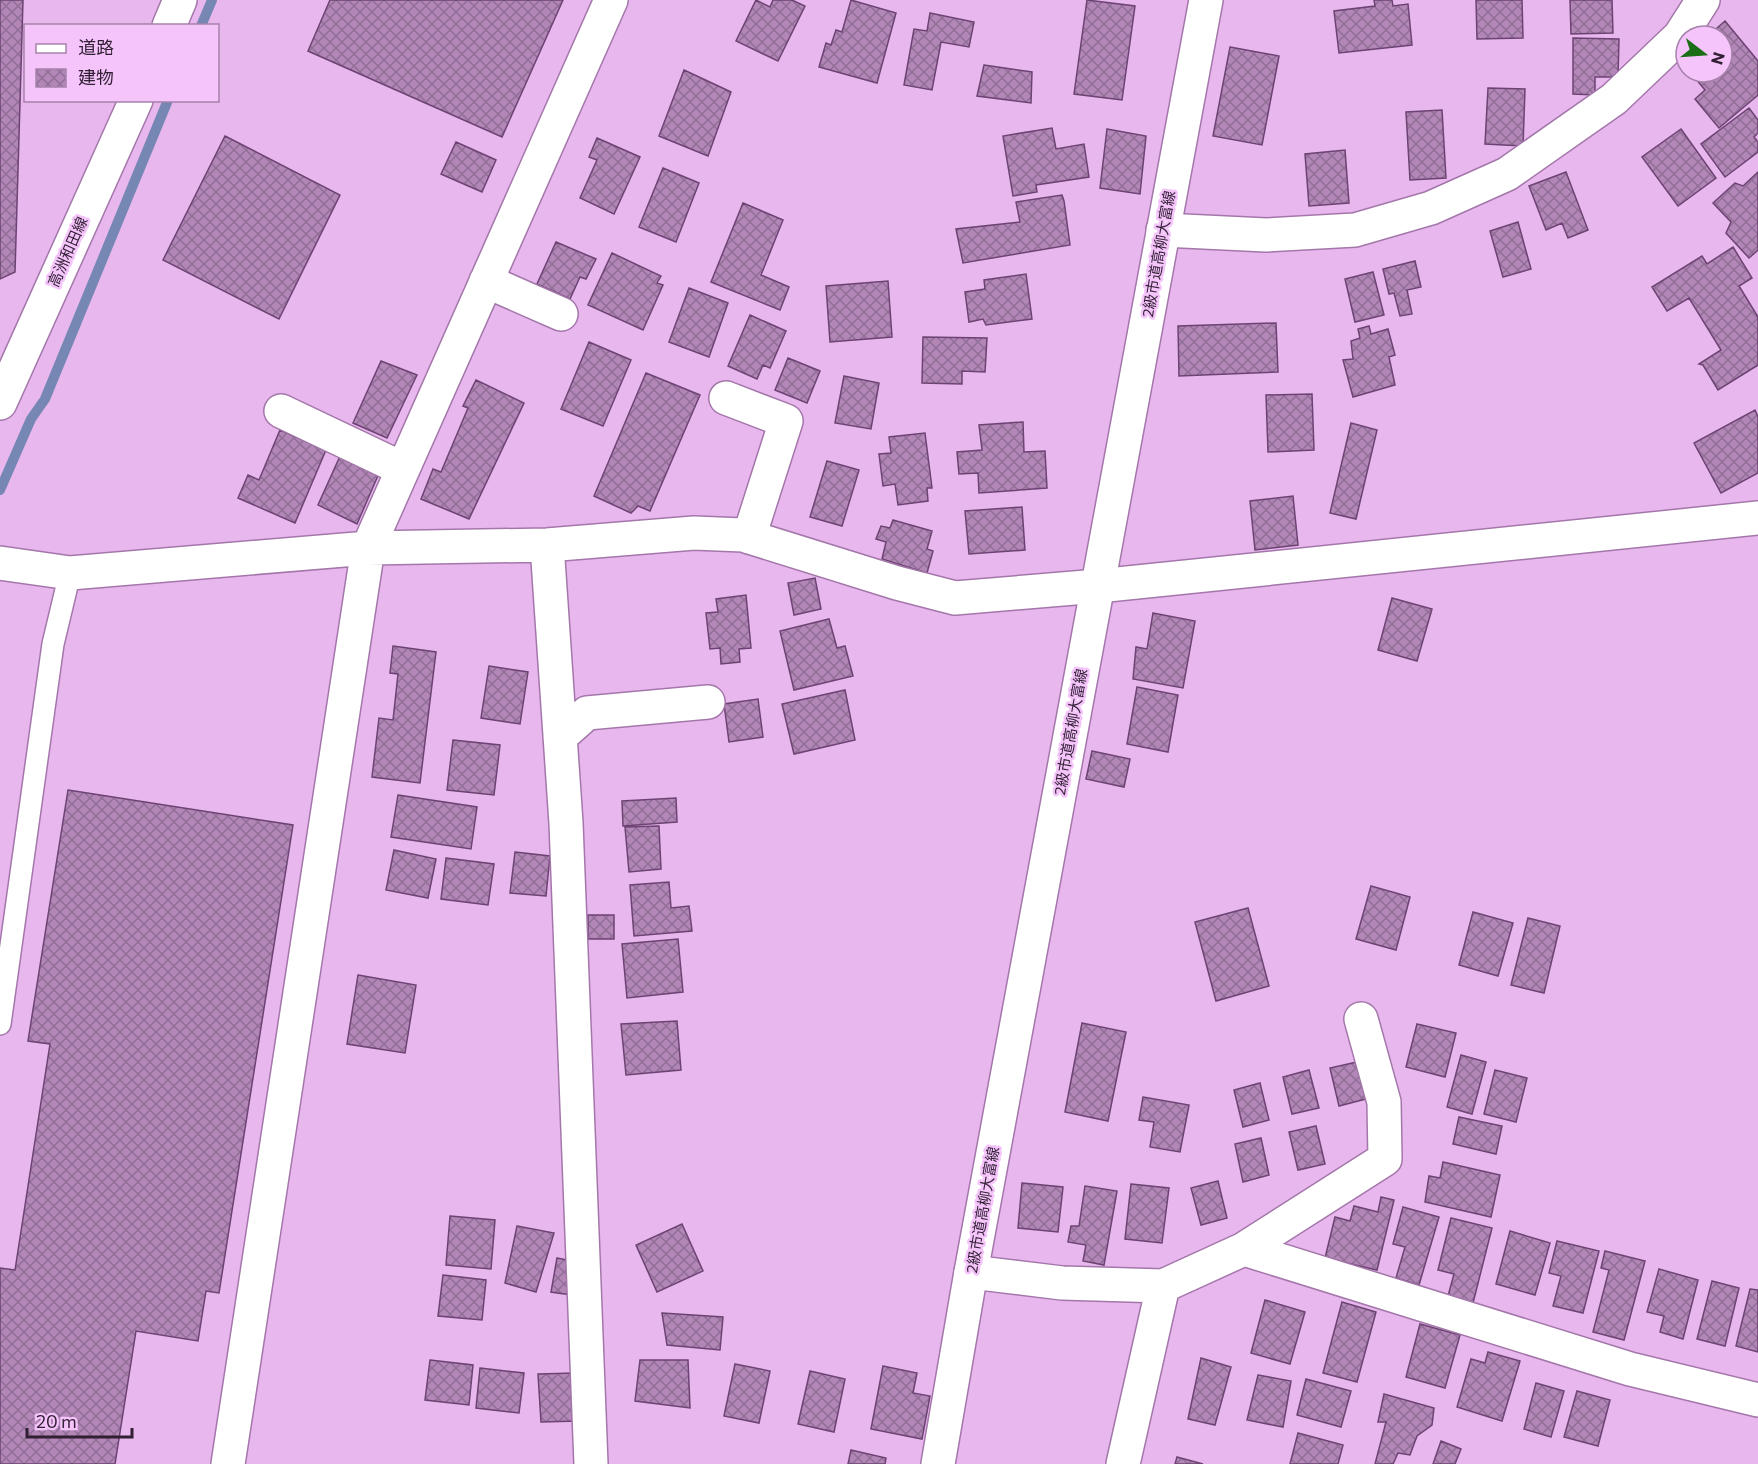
<svg xmlns="http://www.w3.org/2000/svg" width="1758" height="1464" viewBox="0 0 1758 1464" font-family="Commissioner,'Noto Sans JP',sans-serif">
<style>
.lines{fill:none;stroke-linecap:round;stroke-linejoin:round}
.stream{stroke:#7787b4;stroke-width:10}
.building{fill:url(#building-cross-hatch);stroke:#6d4373;stroke-width:1.5}
.service-casing{stroke:#a477aa;stroke-width:24}
.minor-casing{stroke:#a477aa;stroke-width:36}
.tertiary-casing{stroke:#a477aa;stroke-width:36}
.secondary-casing{stroke:#a477aa;stroke-width:36}
.service{stroke:#fff;stroke-width:21}
.minor{stroke:#fff;stroke-width:33}
.tertiary{stroke:#fff;stroke-width:33}
.secondary{stroke:#fff;stroke-width:33}
.labels{text-anchor:middle;stroke-width:5;stroke-linejoin:round;paint-order:stroke}
.street-label{font-size:15px;fill:#311f33;stroke:#f4c4fb}
</style>
<defs>
<pattern id="building-cross-hatch" width="8" height="8" patternUnits="userSpaceOnUse" patternTransform="scale(1.5)"><rect width="8" height="8" fill="#b287b8"/><path d="M0 0l8 8M0 8l8-8" fill="none" stroke="#916e96"/></pattern>
</defs>
<rect width="100%" height="100%" fill="#e7b7ee"/>
<g class="lines">
<path class="stream" d="M201 26 212 0
M0 490 31 419 45 399 168 100"/>
</g>
<path class="building" d="M0 0H23L15 272 0 279Z
M330 0H563L502 137 308 51Z
M756 0 770 7 773 0H792L805 6 778 61 736 41Z
M851 0 896 13 877 83 819 67 826 43 831 45 836 30 842 32Z
M1087 0 1135 6 1122 100 1074 94Z
M1374 0H1392L1393 6 1408 4 1412 45 1339 53 1334 11 1375 6Z
M1476 0H1522L1523 38 1477 39Z
M1570 0H1612L1613 33 1571 34Z
M930 13 974 22 969 47 941 42 932 90 904 85 914 29 927 31Z
M1725 21 1758 61V95L1719 128 1695 99 1705 90 1690 72H1722V36H1708Z
M1573 38 1619 39 1618 77H1595V95L1573 94Z
M1230 47 1279 56 1262 145 1213 136Z
M984 65 1032 72 1031 103 977 96Z
M684 70 731 92 708 156 659 136Z
M1488 88 1525 89 1523 146 1485 144Z
M1749 108 1758 120V133L1754 137 1758 142V152L1725 177 1701 144Z
M1442 110 1446 178 1410 180 1406 112Z
M1052 128 1056 149 1084 144 1089 177 1036 185 1037 192 1013 196 1003 136Z
M1107 129 1146 136 1140 194 1100 188Z
M1681 129 1716 178 1678 206 1642 157Z
M225 136 340 195 279 319 163 260Z
M597 138 640 157 614 214 580 198 597 160 589 157Z
M456 142 496 160 482 192 441 174Z
M1345 150 1349 203 1309 206 1305 154Z
M663 168 699 183 676 242 639 227Z
M1566 172 1588 230 1568 238 1562 223 1546 230 1529 186Z
M1758 172V250L1749 258 1726 233 1731 222 1713 203 1735 183 1743 186Z
M1062 195 1064 201 1070 245 963 263 956 229 1020 222 1016 202Z
M743 203 783 220 761 275 789 287 780 310 711 282Z
M1518 222 1531 269 1503 277 1490 231Z
M556 242 596 259 586 279 580 277 570 299 537 284Z
M1733 247 1752 278 1739 286 1758 317V365L1718 390 1703 365 1699 364 1721 350 1689 298 1667 311 1652 287 1702 256 1707 264Z
M612 253 661 276 657 283 663 285 643 330 588 305Z
M1415 261 1421 287 1407 290 1412 314 1400 316 1394 293 1389 294 1383 269Z
M1373 272 1384 315 1355 322 1345 279Z
M1026 274 1032 319 986 325 983 319 969 322 965 292 985 289 984 280Z
M888 281 892 337 830 342 826 286Z
M689 288 728 303 709 357 669 342Z
M750 315 786 331 770 368 763 365 757 379 728 366Z
M1276 323 1278 372 1179 376 1178 326Z
M1369 326 1371 334 1388 329 1395 355 1389 357 1395 385 1353 397 1343 360 1353 359 1351 341 1360 338 1358 329Z
M923 337 987 338 985 372 962 371V384L922 383Z
M589 342 631 360 603 426 561 409Z
M788 358 820 371 807 403 775 390Z
M381 361 417 375 387 438 353 423Z
M646 373 700 395 650 511 638 506 631 513 594 496Z
M844 376 879 383 871 429 835 423Z
M476 380 524 403 469 519 421 499 433 469 441 472 468 408 463 406Z
M1312 394 1314 450 1268 452 1266 395Z
M1755 410 1758 417V473L1721 493 1694 443Z
M1023 422 1024 452 1045 451 1047 488 979 493 978 473 959 474 957 452 982 450 979 425Z
M1351 423 1377 430 1356 519 1330 513Z
M280 430 326 450 295 523 238 498 248 475 259 480Z
M925 433 932 488H927L928 501 898 505 895 484 883 486 879 454 891 453 889 437Z
M341 454 380 471 357 524 318 505Z
M827 461 859 470 842 526 810 517Z
M1293 496 1298 545 1255 550 1250 501Z
M1022 507 1025 550 969 554 965 511Z
M893 520 932 531 927 549 933 551 927 573 882 559 886 542 876 539 881 526 890 528Z
M815 578 821 609 794 615 788 583Z
M746 595 751 648 739 649 740 662 721 664 720 648 710 649 706 613 718 612 716 599Z
M1392 598 1432 609 1417 661 1378 650Z
M1153 613 1195 621 1183 688 1133 679 1136 647 1147 649Z
M829 619 837 648 845 646 853 676 794 690 780 631Z
M393 646 436 652 420 783 372 777 379 718 393 720 398 674 390 673Z
M489 666 528 672 520 724 481 718Z
M1137 687 1178 695 1168 752 1127 744Z
M845 690 855 740 794 754 782 704Z
M758 699 763 737 729 742 724 704Z
M453 740 500 745 494 795 447 790Z
M1092 751 1130 759 1124 787 1086 779Z
M68 790 293 825 219 1293 206 1291 198 1341 136 1331 115 1464H0V1268L15 1270 50 1044 28 1041Z
M398 795 477 807 471 849 391 837Z
M676 798 677 822 623 826 622 801Z
M659 826 661 869 629 872 625 827Z
M394 850 436 859 428 898 386 890Z
M515 852 550 856 546 896 510 893Z
M446 858 494 864 488 905 441 899Z
M669 882 671 908 689 906 692 931 634 936 630 885Z
M1371 886 1410 897 1396 950 1356 939Z
M1248 908 1269 986 1216 1001 1195 922Z
M1473 912 1513 923 1498 976 1459 965Z
M588 915H614V939H588Z
M1528 918 1560 926 1544 993 1511 985Z
M678 939 683 992 627 998 622 944Z
M358 975 416 985 405 1053 347 1044Z
M677 1021 681 1070 626 1075 621 1024Z
M1082 1023 1126 1032 1108 1121 1065 1112Z
M1417 1024 1456 1033 1445 1077 1406 1067Z
M1461 1055 1486 1062 1472 1114 1447 1107Z
M1357 1062 1366 1099 1339 1106 1330 1068Z
M1309 1070 1319 1108 1292 1114 1283 1077Z
M1495 1070 1527 1078 1516 1122 1484 1114Z
M1260 1083 1269 1120 1243 1127 1234 1090Z
M1143 1097 1189 1105 1180 1152 1150 1147 1154 1122 1139 1120Z
M1459 1117 1502 1126 1496 1154 1453 1144Z
M1316 1126 1325 1164 1298 1170 1289 1132Z
M1261 1138 1269 1175 1243 1182 1235 1144Z
M1443 1162 1500 1175 1491 1217 1425 1202 1429 1176 1440 1178Z
M1218 1181 1227 1218 1201 1225 1191 1188Z
M1022 1183 1063 1187 1058 1232 1018 1228Z
M1131 1184 1169 1188 1162 1243 1125 1239Z
M1085 1186 1117 1191 1104 1265 1083 1261 1086 1245 1068 1242 1071 1226H1079Z
M1381 1197 1394 1200 1377 1270 1325 1258 1335 1217 1350 1221 1354 1206 1378 1212Z
M1403 1207 1439 1217 1419 1285 1396 1278 1405 1247 1393 1244Z
M450 1216 495 1220 491 1269 446 1265Z
M1451 1218 1492 1228 1473 1303 1448 1296 1454 1274 1438 1270Z
M682 1224 703 1271 657 1292 636 1245Z
M517 1226 554 1233 536 1292 505 1283Z
M1510 1231 1550 1243 1535 1295 1496 1284Z
M1557 1241 1599 1251 1583 1313 1553 1306 1561 1276 1549 1273Z
M1605 1251 1645 1261 1624 1340 1593 1332 1609 1270 1601 1268Z
M557 1258 577 1262 571 1295 551 1292Z
M1659 1269 1698 1280 1683 1339 1660 1332 1664 1316 1647 1312Z
M443 1275 486 1280 482 1320 438 1316Z
M1712 1281 1739 1288 1725 1346 1697 1339Z
M1750 1289 1758 1290V1352L1736 1346Z
M1265 1300 1305 1312 1290 1364 1251 1353Z
M1342 1302 1376 1312 1357 1382 1323 1373Z
M662 1313 723 1317 720 1350 667 1345Z
M1420 1324 1460 1335 1445 1388 1406 1377Z
M1488 1352 1520 1361 1502 1421 1457 1407 1471 1359 1485 1363Z
M1201 1358 1231 1367 1215 1425 1188 1419Z
M430 1360 473 1365 469 1405 425 1400Z
M640 1360H688L690 1408 635 1401Z
M735 1364 770 1371 759 1423 724 1416Z
M883 1366 917 1373 913 1393 930 1396 922 1439 871 1429Z
M480 1368 524 1373 519 1413 476 1408Z
M810 1371 845 1379 834 1432 798 1424Z
M575 1373 578 1421 541 1422 538 1374Z
M1258 1375 1291 1381 1283 1427 1247 1420Z
M1306 1379 1351 1391 1341 1427 1297 1415Z
M1536 1383 1564 1391 1551 1437 1524 1429Z
M1577 1391 1610 1400 1598 1446 1564 1437Z
M1384 1394 1434 1408 1432 1425 1417 1436 1410 1455 1398 1453 1393 1464H1375L1386 1422H1378Z
M1298 1433 1343 1445 1338 1464H1290Z
M1441 1441 1461 1449 1455 1464H1433Z
M851 1450 886 1458 885 1464H848Z
M1177 1457 1203 1464H1175Z"/>
<g class="lines">
<defs>
<path id="service" d="M0 1024 53 644 70 573"/>
<path id="minor" d="M1163 230 1266 235 1355 230 1431 208 1507 174 1614 99 1680 36 1703 0
M486 281 561 314
M726 398 786 421 749 537
M281 411 403 469
M547 545 566 823 591 1464
M0 563 70 573 368 548 547 545 694 533 743 535 897 583 955 598 1098 586 1758 518
M560 737 587 713 708 702
M1244 1249 1385 1159 1384 1102 1361 1019
M971 1272 1062 1283 1163 1286 1244 1249 1630 1369 1758 1400
M228 1464 368 548 611 0
M1123 1464 1163 1286"/>
<path id="tertiary" d="M938 1464 971 1272 1206 0"/>
<path id="secondary" d="M169 26 180 0
M0 403 136 100"/>
</defs>
<use href="#service" class="service-casing"/>
<use href="#minor" class="minor-casing"/>
<use href="#tertiary" class="tertiary-casing"/>
<use href="#secondary" class="secondary-casing"/>
<use href="#service" class="service"/>
<use href="#minor" class="minor"/>
<use href="#tertiary" class="tertiary"/>
<use href="#secondary" class="secondary"/>
</g>
<g class="labels">
<g class="street-label">
<text transform="translate(68 252) rotate(-66)" y="5">高洲和田線</text>
<text transform="translate(1159 254) rotate(-80)" y="5">2級市道高柳大富線</text>
<text transform="translate(1071 732) rotate(-80)" y="5">2級市道高柳大富線</text>
<text transform="translate(983 1210) rotate(-80)" y="5">2級市道高柳大富線</text>
</g>
</g>
<rect x="24" y="24" width="195" height="78" fill="#f4c4fb" stroke="#a682ab" stroke-width="1.5"/>
<rect x="36" y="44" width="30" height="9" fill="#ffffff" stroke="#a682ab" stroke-width="1.5"/>
<text x="78" y="54" font-size="18" fill="#311f33">道路</text>
<rect x="36" y="69" width="30" height="18" fill="url(#building-cross-hatch)" stroke="#a682ab" stroke-width="1.5"/>
<text x="78" y="84" font-size="18" fill="#311f33">建物</text>
<g transform="translate(1704 54) rotate(107)"><circle r="28" fill="#f4c4fb" stroke="#a682ab" stroke-width="1.5"/>
<path d="M0-4.5L10 22L0 15L-10 22Z" fill="#1b6e16"/>
<text y="-9" font-size="16" font-weight="bold" text-anchor="middle" fill="#311f33">N</text>
</g>
<path d="M27 1428v9h105v-9" fill="none" stroke="#311f33" stroke-width="3"/>
<text x="36" y="1428" font-size="18" fill="#311f33" stroke="#f4c4fb" stroke-width="4.5" paint-order="stroke">20 m</text>
</svg>
